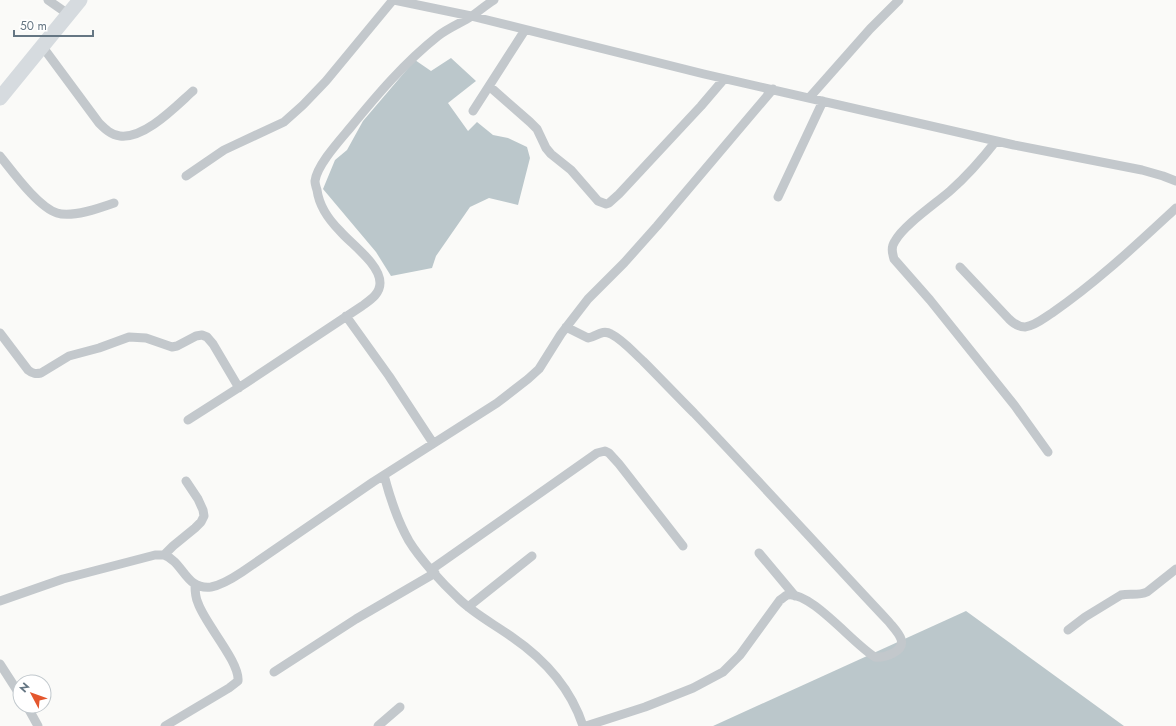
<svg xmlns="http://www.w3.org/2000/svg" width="1176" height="726" viewBox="0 0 1176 726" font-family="Jost,sans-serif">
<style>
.water{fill:#bbc7cb}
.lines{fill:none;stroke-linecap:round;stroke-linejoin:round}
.minor{stroke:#c3c8cc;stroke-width:9}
.trunk{stroke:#d6dbdf;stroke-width:15}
</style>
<rect width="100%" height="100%" fill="#fafaf8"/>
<path class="water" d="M451 58 476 81 448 103 468 131 477 122 493 135 508 138 527 147 530 158 518 205 489 198 470 207 436 256 432 268 391 276 376 252 323 189 335 160 347 150 363 121 415 60 431 71Z
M966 611 1124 726H713Z"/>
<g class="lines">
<path class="minor" d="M48 0 68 14
M394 0 471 16 704 74 1014 145 1142 170 1163 176 1176 181
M42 46 99 123C105 129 111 135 120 136 145 139 176 106 193 91
M489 86 530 122 537 129 546 148 551 154 571 170 598 201 606 204 609 203 619 194 701 106 724 79
M809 98 870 29 899 0
M473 111 525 30
M996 141C982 159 967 176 950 191 935 204 904 225 895 241 891 247 892 252 894 259L930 300 1015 406 1048 452
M0 156C13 172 38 207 57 213 72 218 100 208 114 203
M186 176 224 150 284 122 303 105 326 81 393 0
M778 197 823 101
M960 267 1009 319C1013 323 1019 327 1025 327 1035 326 1044 318 1052 313 1097 282 1136 245 1176 208
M346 316 389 376 433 443
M566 327 588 338C596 337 602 329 611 334 623 340 633 352 643 361 660 378 677 396 694 413 760 482 824 553 889 622 893 627 899 633 901 639 905 652 884 658 875 657 854 645 810 590 787 595 785 596 782 599 780 600L740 655 723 672 693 688 645 707 586 726
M0 333 28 370C33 374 36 374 41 373L69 356 99 348 129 337 146 338 172 347 177 346 196 336 202 335 207 337 213 344 239 388
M188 420 246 383 362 306C370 300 380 294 380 283 380 264 351 244 340 231 329 220 319 205 317 190 316 187 315 183 315 181 317 165 340 140 350 128 377 95 404 63 438 36 448 28 461 23 472 16 479 11 486 5 494 0
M384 475C390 498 397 520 409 541 420 559 442 583 458 598 474 614 494 624 512 637 544 659 571 689 583 726
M759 553 795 596
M164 555 173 546 195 528 201 522 204 516 203 510 198 499 186 481
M432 569 597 453 605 451 609 453 619 464 683 546
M0 601 63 579 155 555C157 555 161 555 164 555 184 562 185 590 211 587 222 585 233 578 242 572L373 482 497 403 528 379 539 369 561 334 588 299 624 263 657 226 773 89
M468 607 532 556
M1068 630 1085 617 1121 595C1130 593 1138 596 1147 592L1176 569
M0 664 20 695
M274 672 356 619 435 573
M27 706 38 726
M165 726 229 688 238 681C240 662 205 624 198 603 195 597 195 591 195 584
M378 726 400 707"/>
<path class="trunk" d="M0 98 80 0"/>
</g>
<g transform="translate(32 694) rotate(311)"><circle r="19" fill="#ffffff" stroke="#c1c8cd"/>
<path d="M0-3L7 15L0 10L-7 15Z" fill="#e4572e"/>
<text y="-6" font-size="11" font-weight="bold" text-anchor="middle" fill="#657683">N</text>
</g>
<path d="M14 30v6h79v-6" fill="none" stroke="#657683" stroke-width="2"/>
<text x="20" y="30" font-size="12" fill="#657683" stroke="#ffffff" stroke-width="3" paint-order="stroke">50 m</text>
</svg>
